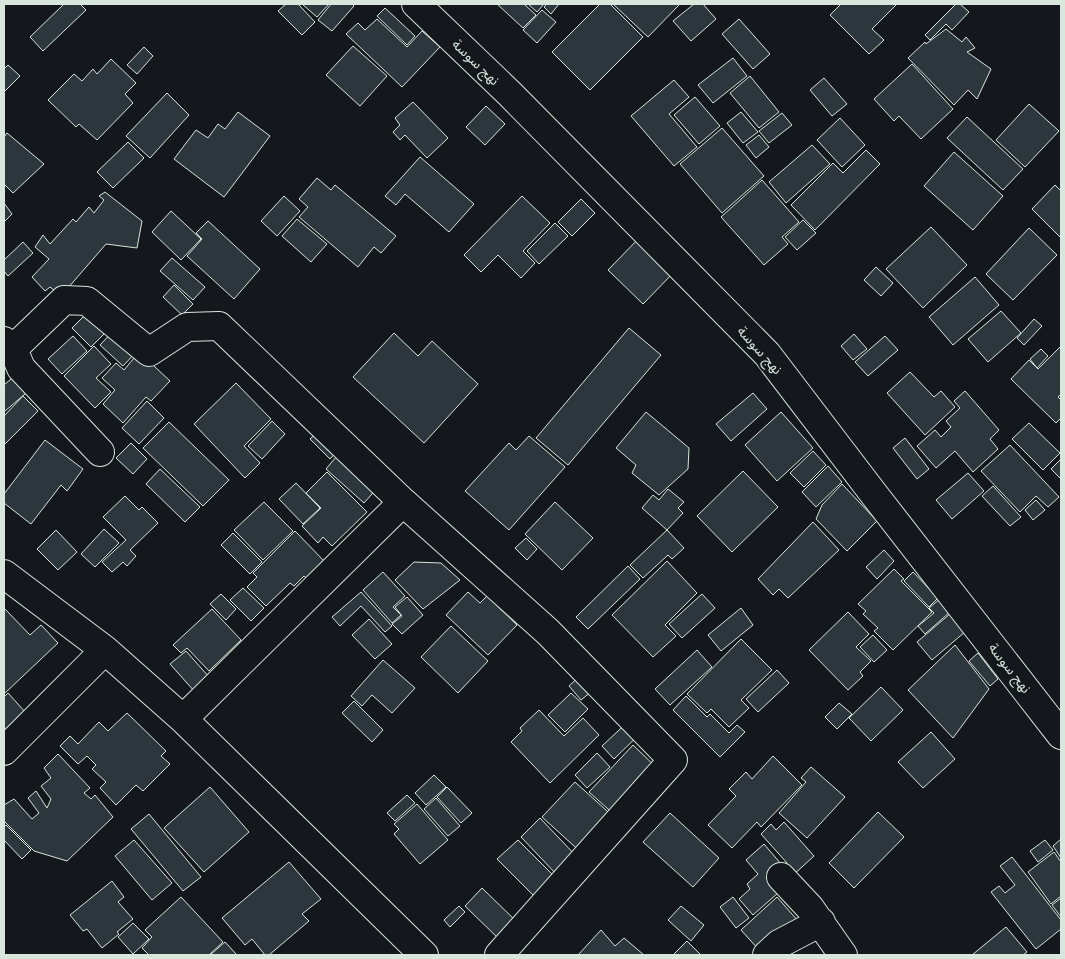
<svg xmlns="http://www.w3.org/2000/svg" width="1065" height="959" viewBox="0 0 1065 959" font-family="Lato,'Noto Sans Arabic',sans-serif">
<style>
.building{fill:#2c363c;stroke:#d8e6dc}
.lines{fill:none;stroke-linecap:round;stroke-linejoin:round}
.minor-casing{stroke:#d8e6dc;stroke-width:30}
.minor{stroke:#14181c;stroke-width:28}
.labels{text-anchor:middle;stroke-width:4;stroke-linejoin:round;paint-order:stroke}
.street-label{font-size:14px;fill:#d8e6dc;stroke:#14181c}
</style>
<rect width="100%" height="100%" fill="#14181c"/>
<path class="building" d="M64 4H80L86 10 43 51 30 37Z
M286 4H298L315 22 302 35 278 11Z
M302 4H329L317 17Z
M331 4H352L354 6 332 31 318 20Z
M497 4H524L536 15 523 28Z
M528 4H544L537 12Z
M547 4H559L551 14 544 7Z
M600 4H610L643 37 590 90 552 52Z
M613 4H678L679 5 648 37Z
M694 4H703L716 19 691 41 673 21Z
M841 4H897L872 29 884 40 869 54 830 15Z
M956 4H960L969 12 952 30 946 24 930 40 925 35Z
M385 8 415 36 407 45 377 16Z
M542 10 556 22 537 43 523 30Z
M377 19 407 47 422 31 440 47 402 87 346 34 358 23 365 30Z
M739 19 770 54 753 69 722 34Z
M946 29 962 42 966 37 975 48 967 52 991 69 977 99 968 90 954 105 908 58 925 42 926 44Z
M353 46 387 76 360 106 326 75Z
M144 47 153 56 137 74 127 65Z
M733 58 747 76 713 103 698 85Z
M111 59 136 83 125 94 133 103 97 140 79 124 76 127 48 100 74 74 82 81 93 69 97 74Z
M912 64 953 109 921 139 899 116 894 121 874 99Z
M8 65 20 76 4 92V69Z
M750 76 779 112 759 128 730 93Z
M824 78 847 104 832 116 810 90Z
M674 80 689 97 669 114 697 147 674 166 631 116Z
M167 93 189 115 150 158 126 136Z
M695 97 720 126 699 144 674 115Z
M413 102 448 138 427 158 405 135 400 140 393 132 400 125 395 118Z
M1029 104 1059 131 1025 167 996 140Z
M486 106 505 124 485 145 466 127Z
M238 112 270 136 224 197 174 159 196 130 208 138 218 124 225 129Z
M741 112 758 132 743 143 727 123Z
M782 113 792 125 769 143 759 131Z
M967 117 1023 169 1003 190 947 138Z
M840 118 865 145 842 167 817 140Z
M722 128 764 176 722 213 680 164Z
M7 133 44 164 13 193 4 184V137Z
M759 135 769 147 756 158 746 145Z
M128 142 144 158 113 188 97 172Z
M812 145 830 164 786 203 769 182Z
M866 150 880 164 815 230 791 205 833 163 843 173Z
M954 152 1003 196 973 230 924 186Z
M420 157 474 204 449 232 405 194 396 205 385 196Z
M317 178 331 190 335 185 396 236 381 253 374 247 358 267 299 217 308 207 299 199Z
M762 180 799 222 782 237 788 244 764 265 721 217Z
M1055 185 1061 191V238L1032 209Z
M105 192 142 221 137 248 106 244 61 296 50 287 45 291 32 277 49 259 35 247 43 235 50 244 73 219 76 222 89 207 94 213 104 200 99 196Z
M284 196 300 211 277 236 261 221Z
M522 196 550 223 523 251 535 263 521 278 498 255 481 272 464 255Z
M581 199 595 213 572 236 558 222Z
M4 203 12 214 4 222Z
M171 211 201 239 181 260 152 232Z
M297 219 327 244 311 262 282 236Z
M803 220 816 233 797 250 785 237Z
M208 221 260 269 234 299 187 256 202 239 196 233Z
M555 223 568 236 539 264 527 251Z
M931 227 967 265 923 308 886 269Z
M1029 228 1057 255 1013 300 986 274Z
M644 233 678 268 643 304 608 270Z
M23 242 33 253 8 276 4 271V260Z
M172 258 205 287 193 300 160 271Z
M876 267 893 283 881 296 864 280Z
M975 277 999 305 953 345 929 317Z
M174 285 193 304 182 315 163 297Z
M90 310 109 329 91 347 72 328Z
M1001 311 1021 333 988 362 968 339Z
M1034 319 1042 326 1024 345 1017 338Z
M629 328 661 355 568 465 536 438Z
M115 329 138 350 123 366 100 345Z
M394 333 418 356 432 341 478 384 424 443 353 377Z
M854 334 867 349 853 360 841 346Z
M73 336 87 351 62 374 48 359Z
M885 336 898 350 868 376 855 362Z
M94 346 111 364 96 378 111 392 95 408 64 376Z
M1061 346V394L1058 397 1061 400V418L1056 423 1011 379 1029 360 1038 369Z
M1041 349 1048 356 1037 368 1030 359Z
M139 352 170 381 151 401 146 397 123 423 103 404 115 390 102 378 116 363 124 370Z
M26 366 39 382 4 412V385Z
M910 372 934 397 941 391 955 407 925 435 887 393Z
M236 383 271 419 244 446 260 463 245 478 194 424Z
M965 391 999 430 990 439 998 449 973 472 955 451 936 468 917 446 935 430 941 437 951 427 946 421 960 408 954 401Z
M753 393 767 409 731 441 716 424Z
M23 396 38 411 4 445V416Z
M147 401 164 418 139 444 122 428Z
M646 412 689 448 688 469 659 495 632 473 636 465 616 448Z
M781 412 813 448 777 481 745 445Z
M272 421 285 434 262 459 248 446Z
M169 422 229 480 203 506 143 448Z
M1029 423 1060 453 1043 470 1012 439Z
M321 429 340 448 330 459 310 439Z
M529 436 565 467 509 530 465 491 509 443 516 450Z
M905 438 929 469 917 479 893 448Z
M45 440 83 469 67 491 61 485 31 524 4 503V494Z
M131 443 147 459 133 474 116 458Z
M1010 445 1059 497 1048 507 1036 496 1020 512 981 471Z
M341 451 379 486 364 503 326 469Z
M813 451 826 465 804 487 790 473Z
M1061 459V479L1051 469Z
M828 466 842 482 816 507 802 492Z
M160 469 200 507 185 522 146 484Z
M743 471 778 507 732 552 697 516Z
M327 472 367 512 332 546 323 537 318 543 302 526 321 508 306 493Z
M968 473 984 491 952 519 936 500Z
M296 483 320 508 303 524 279 499Z
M842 484 877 521 847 551 816 519 822 505Z
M993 486 1021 517 1010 526 982 496Z
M668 489 684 502 678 508 683 513 667 530 642 508 653 495 659 500Z
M125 496 139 510 142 507 158 523 130 550 136 556 127 566 123 562 112 572 102 562 126 540 103 517Z
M1036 500 1045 510 1033 520 1025 510Z
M264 502 293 531 263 560 234 530Z
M555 502 593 538 562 570 525 534Z
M813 522 839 550 788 598 779 589 773 595 758 579Z
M104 529 119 543 95 567 81 554Z
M56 530 77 552 58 570 37 549Z
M667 530 684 548 672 559 668 555 643 578 630 565Z
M295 531 326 563 308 580 304 576 294 586 290 583 266 606 247 587 257 577 253 573Z
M233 533 262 562 250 574 221 545Z
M526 538 537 549 527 560 515 548Z
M884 550 894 561 877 579 866 567Z
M667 561 697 593 665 625 676 636 653 657 612 615Z
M414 562 441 563 460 580 423 609 395 580Z
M628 566 640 579 588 629 576 617Z
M894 569 904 579 901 581 932 612 893 650 874 631 878 628 863 614 866 611 858 604Z
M383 572 405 596 393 607 401 615 392 623 363 590Z
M913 572 938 598 929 607 904 581Z
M243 588 264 608 251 621 230 600Z
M361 592 392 626 385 632 361 606 340 626 332 617Z
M468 592 480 603 487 596 517 625 488 655 446 615Z
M221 594 236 609 226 620 210 604Z
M702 594 715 608 682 638 669 624Z
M407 597 423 615 402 634 392 624 402 616 395 607Z
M941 598 951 611 925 634 918 626 934 613 929 608Z
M741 608 753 625 721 651 708 635Z
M5 609 30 635 41 625 58 643 4 694V610Z
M212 609 241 640 209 671 187 648 181 653 173 645Z
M848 612 869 634 856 647 871 661 860 672 863 676 848 690 809 650Z
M951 613 966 631 932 660 917 642Z
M369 619 392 644 375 659 352 635Z
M451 626 488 661 458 693 421 657Z
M873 635 887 650 874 662 860 647Z
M741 639 772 670 741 700 749 708 729 727 711 709 707 713 687 694Z
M955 645 989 689 953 738 908 690Z
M697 650 712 667 670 705 655 689Z
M186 651 210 678 195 692 170 664Z
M978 653 998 679 990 686 969 661Z
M383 660 415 688 392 713 372 695 362 706 351 696Z
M777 670 789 683 758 712 746 699Z
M584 672 597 687 581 700 569 686Z
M881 687 903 710 871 741 849 718Z
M8 693 26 713 4 732V697Z
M571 693 588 709 565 732 548 715Z
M686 696 707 717 710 714 729 733 737 725 745 732 720 757 673 710Z
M354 701 383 730 372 742 342 713Z
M839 703 852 714 837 729 825 717Z
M539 710 564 736 583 718 599 735 550 783 511 742 522 731 520 728Z
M127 713 166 751 161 756 170 764 143 791 136 785 116 805 100 788 106 782 92 769 96 765 87 756 78 764 60 746 70 736 78 744 99 722 108 731Z
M634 716 646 728 614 759 602 746Z
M931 732 955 759 923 788 898 762Z
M633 745 660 771 617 817 589 792Z
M597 753 610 767 587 788 575 775Z
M58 754 90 788 84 793 91 799 95 795 113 817 67 861 34 851 4 821V805L14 799 32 819 39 813 28 798 36 791 47 808 51 799 41 786 51 778 44 768Z
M773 756 802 785 761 827 757 822 732 848 708 825 736 796 729 789 746 772 752 779Z
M811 767 845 797 807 838 779 813 806 782 801 778Z
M434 775 446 787 426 805 415 793Z
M575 782 617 820 584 855 542 817Z
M210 787 249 832 204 872 164 828Z
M447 787 472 813 461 823 437 797Z
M407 795 415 803 395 821 387 813Z
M436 798 460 826 448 836 424 809Z
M417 804 448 840 420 864 394 834 399 829 394 824Z
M878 812 904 837 854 888 829 863Z
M670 813 719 858 693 887 643 842Z
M149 814 201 877 183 891 131 829Z
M540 818 577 857 558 876 521 837Z
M784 822 814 856 791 877 783 867 787 863 761 834 771 824 776 830Z
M6 825 31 850 22 859 4 840V827Z
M1061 839V858L1053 846Z
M134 840 172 883 152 900 115 856Z
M518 840 556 878 536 898 497 859Z
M1045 840 1053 850 1038 862 1030 851Z
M764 844 781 864 779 866V892L753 915 739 899 750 889 747 884 758 874 746 860Z
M1054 852 1061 862V896L1051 904 1028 872Z
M1012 857 1061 920V929L1036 949 991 892 999 886 1005 893 1015 885 1000 866Z
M289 862 321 899 302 914 309 921 269 955H265L252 939 245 945 222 918Z
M112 881 124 897 118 902 133 919 117 932 119 934 102 948 87 929 83 931 70 915Z
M482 888 519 924 502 942 465 906Z
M181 897 223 942 209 955H149L142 948 152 937 145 930Z
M733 897 749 918 736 928 720 907Z
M777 897 799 922 760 951 741 930Z
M1061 898V917L1052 905Z
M459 906 465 912 450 927 444 920Z
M681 906 704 925 691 941 668 920Z
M133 923 149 939 133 954 118 937Z
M1006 927 1027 952 1023 955H972Z
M601 930 615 946 624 938 644 955H578Z
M687 941 701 955H673Z
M225 942 237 955H210Z"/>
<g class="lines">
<defs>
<path id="minor" d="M416 4 510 94 767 354 873 493 1061 735
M4 341 13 349 64 300 87 301 149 352 187 327 219 326 403 502 548 632 673 760 499 955
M13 349 21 368 100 452
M4 574 105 650 183 719 424 955
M183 719 403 502
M4 751 105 650
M781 877 810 908 843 955
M767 955 779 944 821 922"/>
</defs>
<use href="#minor" class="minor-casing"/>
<use href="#minor" class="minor"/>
</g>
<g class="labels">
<g class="street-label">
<text transform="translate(476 62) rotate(44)" y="5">نهج سوسة</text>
<text transform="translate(760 350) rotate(48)" y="5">نهج سوسة</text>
<text transform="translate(1010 668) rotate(52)" y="5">نهج سوسة</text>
</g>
</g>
<rect width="1065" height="959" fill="none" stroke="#d8e6dc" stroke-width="10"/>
</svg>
